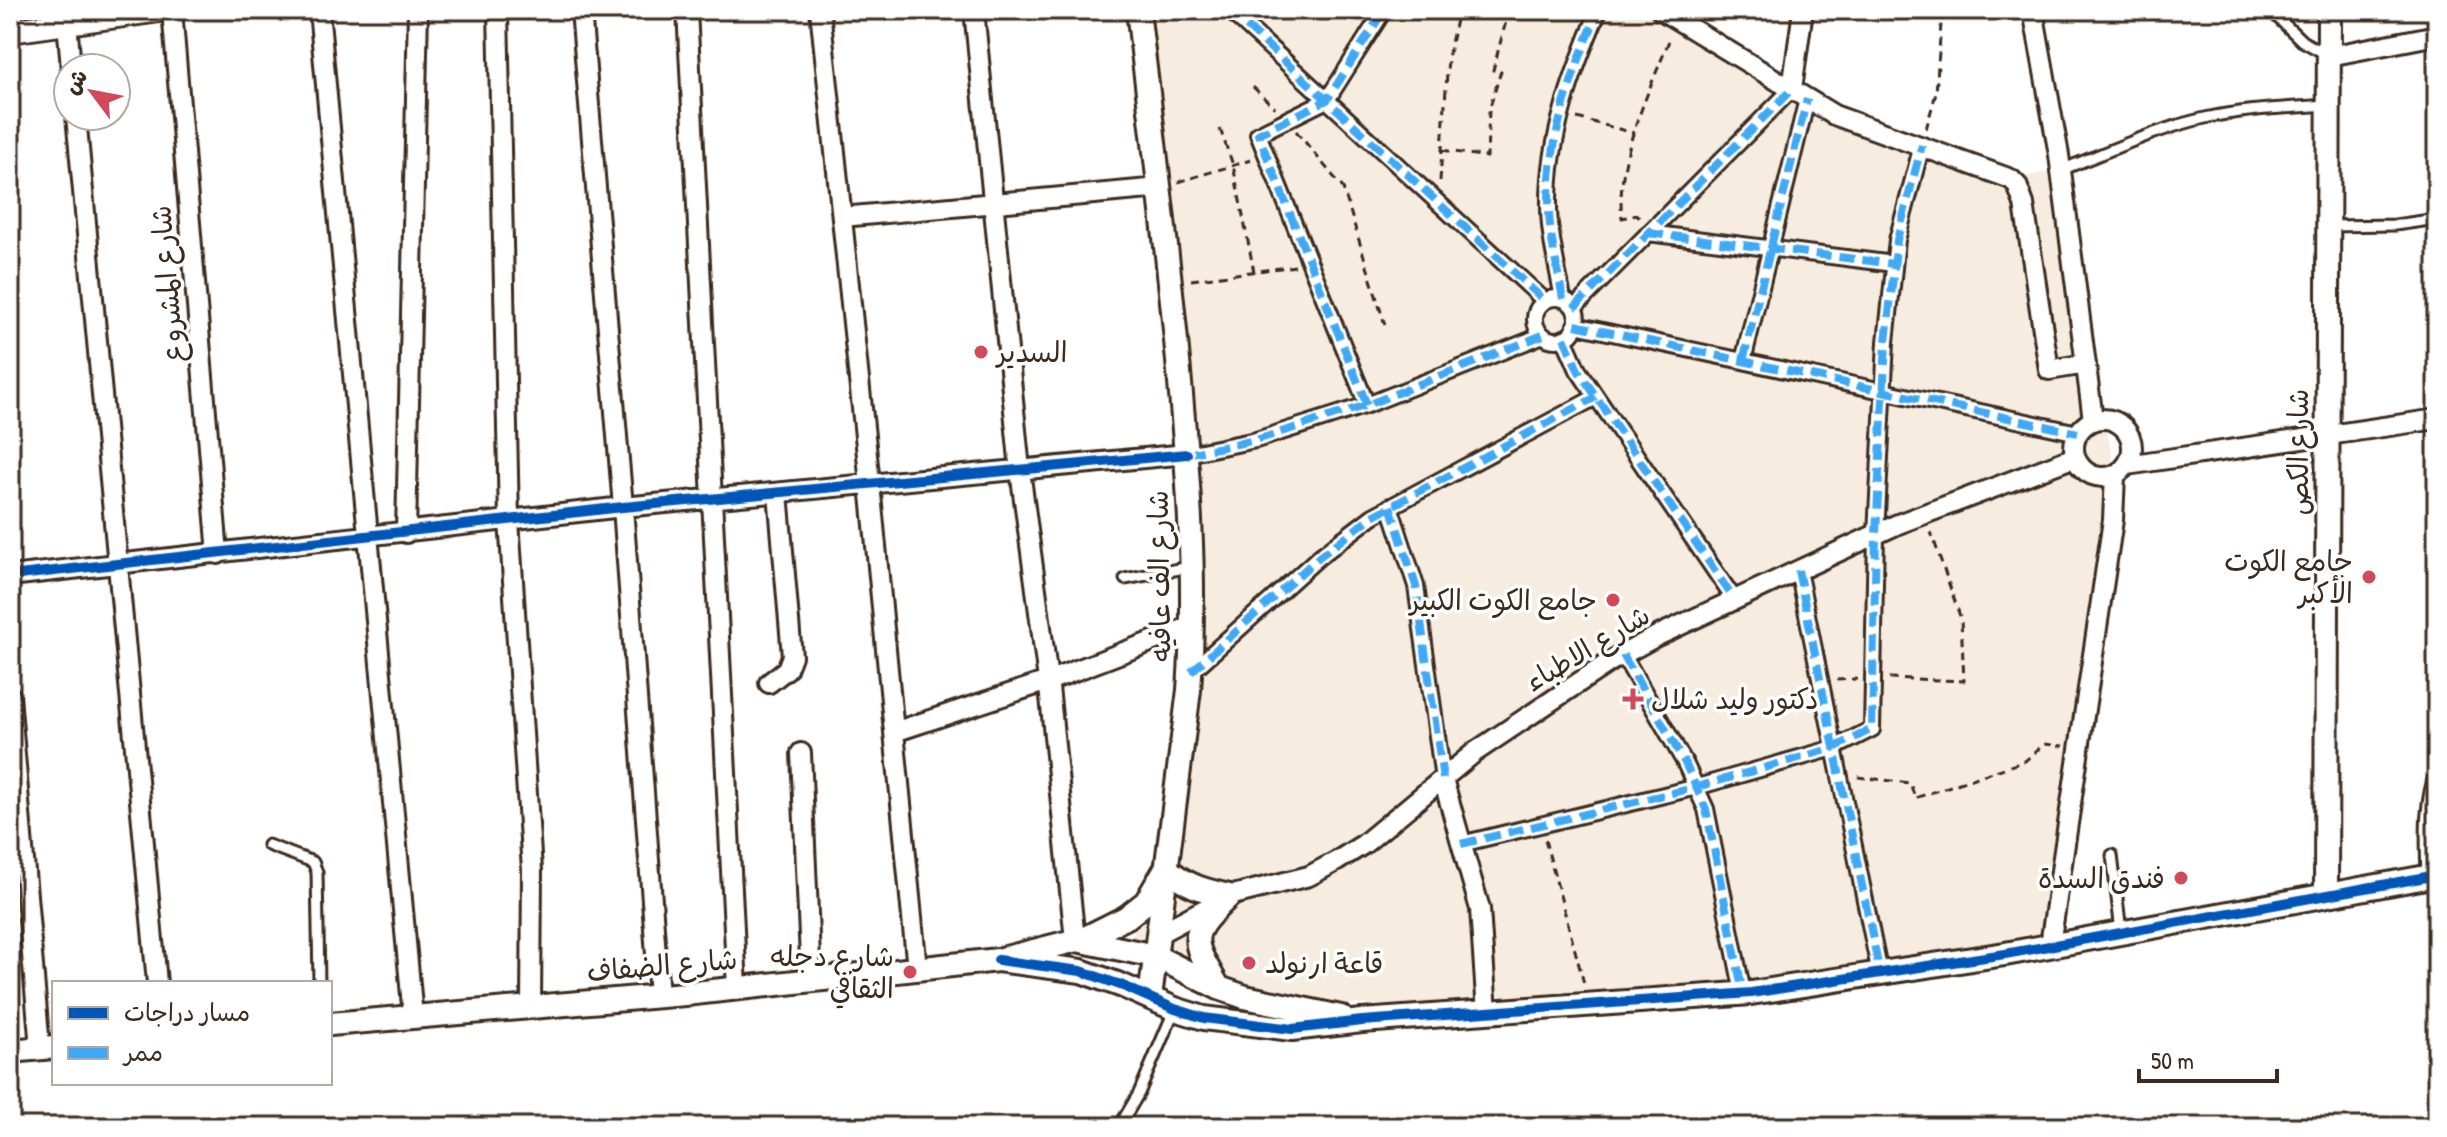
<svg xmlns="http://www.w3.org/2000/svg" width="2447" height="1137" viewBox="0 0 2447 1137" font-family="'Patrick Hand','Playpen Sans Arabic',sans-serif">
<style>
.built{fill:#f6ecdf}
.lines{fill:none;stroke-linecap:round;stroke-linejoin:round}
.service-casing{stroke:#3b2a1e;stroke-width:15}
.pedestrian-casing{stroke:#3b2a1e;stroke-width:20}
.minor-casing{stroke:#3b2a1e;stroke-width:24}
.tertiary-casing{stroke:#3b2a1e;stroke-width:28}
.path{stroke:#3b2a1e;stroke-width:3;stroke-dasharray:8 6;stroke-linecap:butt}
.service{stroke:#fff;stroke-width:9}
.pedestrian{stroke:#fff;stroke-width:14}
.minor{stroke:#fff;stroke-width:18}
.tertiary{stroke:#fff;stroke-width:22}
.quiet{stroke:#3fa9f5;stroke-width:8;stroke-dasharray:16 8;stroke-linecap:butt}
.cycleway-casing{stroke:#fff;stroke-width:15}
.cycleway{stroke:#0057b8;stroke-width:10}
.poi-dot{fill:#d1495b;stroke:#fff;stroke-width:3}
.labels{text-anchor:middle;stroke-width:7;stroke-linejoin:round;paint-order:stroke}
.street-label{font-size:28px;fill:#3b2a1e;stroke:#fff}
.poi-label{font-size:28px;fill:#3b2a1e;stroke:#fff;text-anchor:end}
</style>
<rect width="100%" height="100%" fill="#fff"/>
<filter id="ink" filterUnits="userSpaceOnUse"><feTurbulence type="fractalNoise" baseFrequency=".0125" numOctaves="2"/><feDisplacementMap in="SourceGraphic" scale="16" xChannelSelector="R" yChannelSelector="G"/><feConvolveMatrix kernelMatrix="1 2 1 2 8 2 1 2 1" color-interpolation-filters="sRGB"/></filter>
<g filter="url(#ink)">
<path class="built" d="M1138 10H1661L1834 115 2011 179 2061 170 2115 475 2050 945 1743 993 1469 1009 1263 1000 1125 947 1158 887 1191 672 1187 454Z"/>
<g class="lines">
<defs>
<path id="service" d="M2270 10 2302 41 2326 54
M2061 170C2108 152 2156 129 2205 118 2245 109 2287 108 2327 105
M2329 226 2395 225 2437 219
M1125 579 1190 567
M268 845 313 862 317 872 319 983
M2112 855 2121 932
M2427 877C2426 839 2423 804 2437 768
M1119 1127 1139 1093 1174 1011"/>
<path id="pedestrian" d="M1229 10 1545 301
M1648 233 1894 264
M1535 319a21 21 0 1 1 42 0a21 21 0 1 1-42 0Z
M1563 299C1558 269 1549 237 1549 207 1548 138 1572 73 1599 10
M1574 308 1792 89
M1575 325 2078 433
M1564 338 1578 370 1734 599
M1743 361 1807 99
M1367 405 1258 134 1327 100 1384 10
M1187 454 1256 440 1367 405 1543 335
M1390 506 1416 586 1443 779
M1798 570 1880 974
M1623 655 1685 763 1706 809 1743 993
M1191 672 1319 557 1373 516 1596 397
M1461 844 1697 787 1834 748 1872 729 1876 534 1886 342 1897 240 1922 145"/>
<path id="minor" d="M172 10 218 554
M319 10 413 1017
M498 10 509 520 532 870 531 1007
M581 10 623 507 659 996
M687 10 737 988
M820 10 870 484 917 969
M974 10 1020 470 1049 687 1075 940
M1661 10 1834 115 2011 179 2017 185 2024 204 2049 370 2086 364
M2033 10 2059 155 2093 420
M67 22 71 68
M2329 56 2437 35
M1792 89 1803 10
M76 116 157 983
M842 217 1160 188
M2074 448a29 29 0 1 1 58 0a29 29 0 1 1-58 0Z
M2127 465 2437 419
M406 533 418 10
M10 576 623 507 1187 454
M769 683 787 669 792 656 778 493
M10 696 40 1048
M894 732 1048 681 1192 626
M801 753 811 982
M1443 779 1480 909 1487 1013
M1158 934 1229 896 1309 876 1337 861 1364 844 1475 752 1611 661 1657 636 1898 524 2075 457
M2050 945 2113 520 2115 475"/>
<path id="tertiary" d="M1138 10C1152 127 1167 244 1178 361 1188 470 1197 581 1189 690L1150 998
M10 31 160 10
M2326 894 2329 10
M1077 940 1155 956 1219 988 1245 997 1341 1017
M998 960 1081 971 1123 986 1175 1009 1204 1018 1292 1029 1362 1021 1751 993 2005 954 2437 875
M1219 988C1191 939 1186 937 1229 896
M330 1024 685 994 998 960 1085 938 1127 917 1146 902 1166 868C1187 886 1202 890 1229 896
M10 1051 54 1047"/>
</defs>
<use href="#service" class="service-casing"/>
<use href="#pedestrian" class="pedestrian-casing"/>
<use href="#minor" class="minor-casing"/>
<use href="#tertiary" class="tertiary-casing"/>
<path class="path" d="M1253 87 1275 108
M1577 118 1634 133
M1220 129 1233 165 1254 272
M1926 129 1936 93 1942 10
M1296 131 1343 188 1385 325
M1442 150 1487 157 1489 110 1501 71 1493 70 1509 10
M1440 181 1448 58 1458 10
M1178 182 1251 160
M1639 218 1637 215 1622 218C1615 158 1649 93 1670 38
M1191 280 1295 266
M1889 678 1964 681 1961 619 1931 532
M1837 680 1857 679
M1858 777 1910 783 1915 798 2025 761 2044 744 2063 746
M1545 840 1585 987"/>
<use href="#service" class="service"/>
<use href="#pedestrian" class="pedestrian"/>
<use href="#minor" class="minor"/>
<use href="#tertiary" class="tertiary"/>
<path class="quiet" d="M1229 10 1545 301
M1648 233 1894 264
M1563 299C1558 269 1549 237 1549 207 1548 138 1572 73 1599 10
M1574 308 1792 89
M1575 325 2078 433
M1564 338 1578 370 1734 599
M1743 361 1807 99
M1367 405 1258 134 1327 100 1384 10
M1187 454 1256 440 1367 405 1543 335
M1390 506 1416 586 1443 779
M1798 570 1880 974
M1623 655 1685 763 1706 809 1743 993
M1191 672 1319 557 1373 516 1596 397
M1461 844 1697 787 1834 748 1872 729 1876 534 1886 342 1897 240 1922 145"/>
<defs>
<path id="cycleway" d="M10 576 623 507 1187 454
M998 960 1081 971 1123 986 1175 1009 1204 1018 1292 1029 1362 1021 1751 993 2005 954 2437 875"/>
</defs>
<use href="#cycleway" class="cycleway-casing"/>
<use href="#cycleway" class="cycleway"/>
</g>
</g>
<g class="poi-dot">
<circle cx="981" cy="352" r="8"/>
<circle cx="2369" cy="577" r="8"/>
<circle cx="1613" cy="600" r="8"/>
<path d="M1629 687h8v8h8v8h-8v8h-8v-8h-8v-8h8z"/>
<circle cx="2181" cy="878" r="8"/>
<circle cx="1249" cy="963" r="8"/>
<circle cx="910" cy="972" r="8"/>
</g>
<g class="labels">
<g class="street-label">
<text transform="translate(167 284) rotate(-95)" y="10">شارع المشروع</text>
<text transform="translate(2298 452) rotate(-90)" y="10">شارع الكص</text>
<text transform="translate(1159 576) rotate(-91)" y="10">شارع الف عافيه</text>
<text transform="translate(1587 648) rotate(-31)" y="10">شارع الاطباء</text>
<text transform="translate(662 965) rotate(-5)" y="10">شارع الضفاف</text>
</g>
<g class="poi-label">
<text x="997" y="362" text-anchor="start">السدير</text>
<text x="2353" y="571">جامع الكوت<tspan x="2353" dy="32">الأكبر</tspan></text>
<text x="1597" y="610">جامع الكوت الكبير</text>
<text x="1651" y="709" text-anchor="start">دكتور وليد شلال</text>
<text x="2165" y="888">فندق السدة</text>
<text x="894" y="966">شارع دجله<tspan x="894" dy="32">الثقافي</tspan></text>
<text x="1265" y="973" text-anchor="start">قاعة ارنولد</text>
</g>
</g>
<rect width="2447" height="1137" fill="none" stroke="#fff" stroke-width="40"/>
<rect x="20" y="20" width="2407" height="1097" fill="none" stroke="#3b2a1e" stroke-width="3" filter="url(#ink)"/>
<rect x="52" y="981" width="280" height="104" fill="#ffffff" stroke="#b1aaa5" stroke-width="2"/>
<rect x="68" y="1007" width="40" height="12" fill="#0057b8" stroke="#b1aaa5" stroke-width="2"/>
<text x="124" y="1021" font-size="24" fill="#3b2a1e">مسار دراجات</text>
<rect x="68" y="1047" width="40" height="12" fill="#3fa9f5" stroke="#b1aaa5" stroke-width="2"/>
<text x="124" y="1061" font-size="24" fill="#3b2a1e">ممر</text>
<g transform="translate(92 92) rotate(302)"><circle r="38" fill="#ffffff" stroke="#b1aaa5" stroke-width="2"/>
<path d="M0-6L14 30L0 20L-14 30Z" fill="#d1495b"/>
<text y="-12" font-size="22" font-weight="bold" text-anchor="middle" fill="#3b2a1e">ش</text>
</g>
<path d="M2139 1069v12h138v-12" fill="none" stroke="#3b2a1e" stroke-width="4"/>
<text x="2151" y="1069" font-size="24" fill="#3b2a1e" stroke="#ffffff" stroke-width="6" paint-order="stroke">50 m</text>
</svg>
